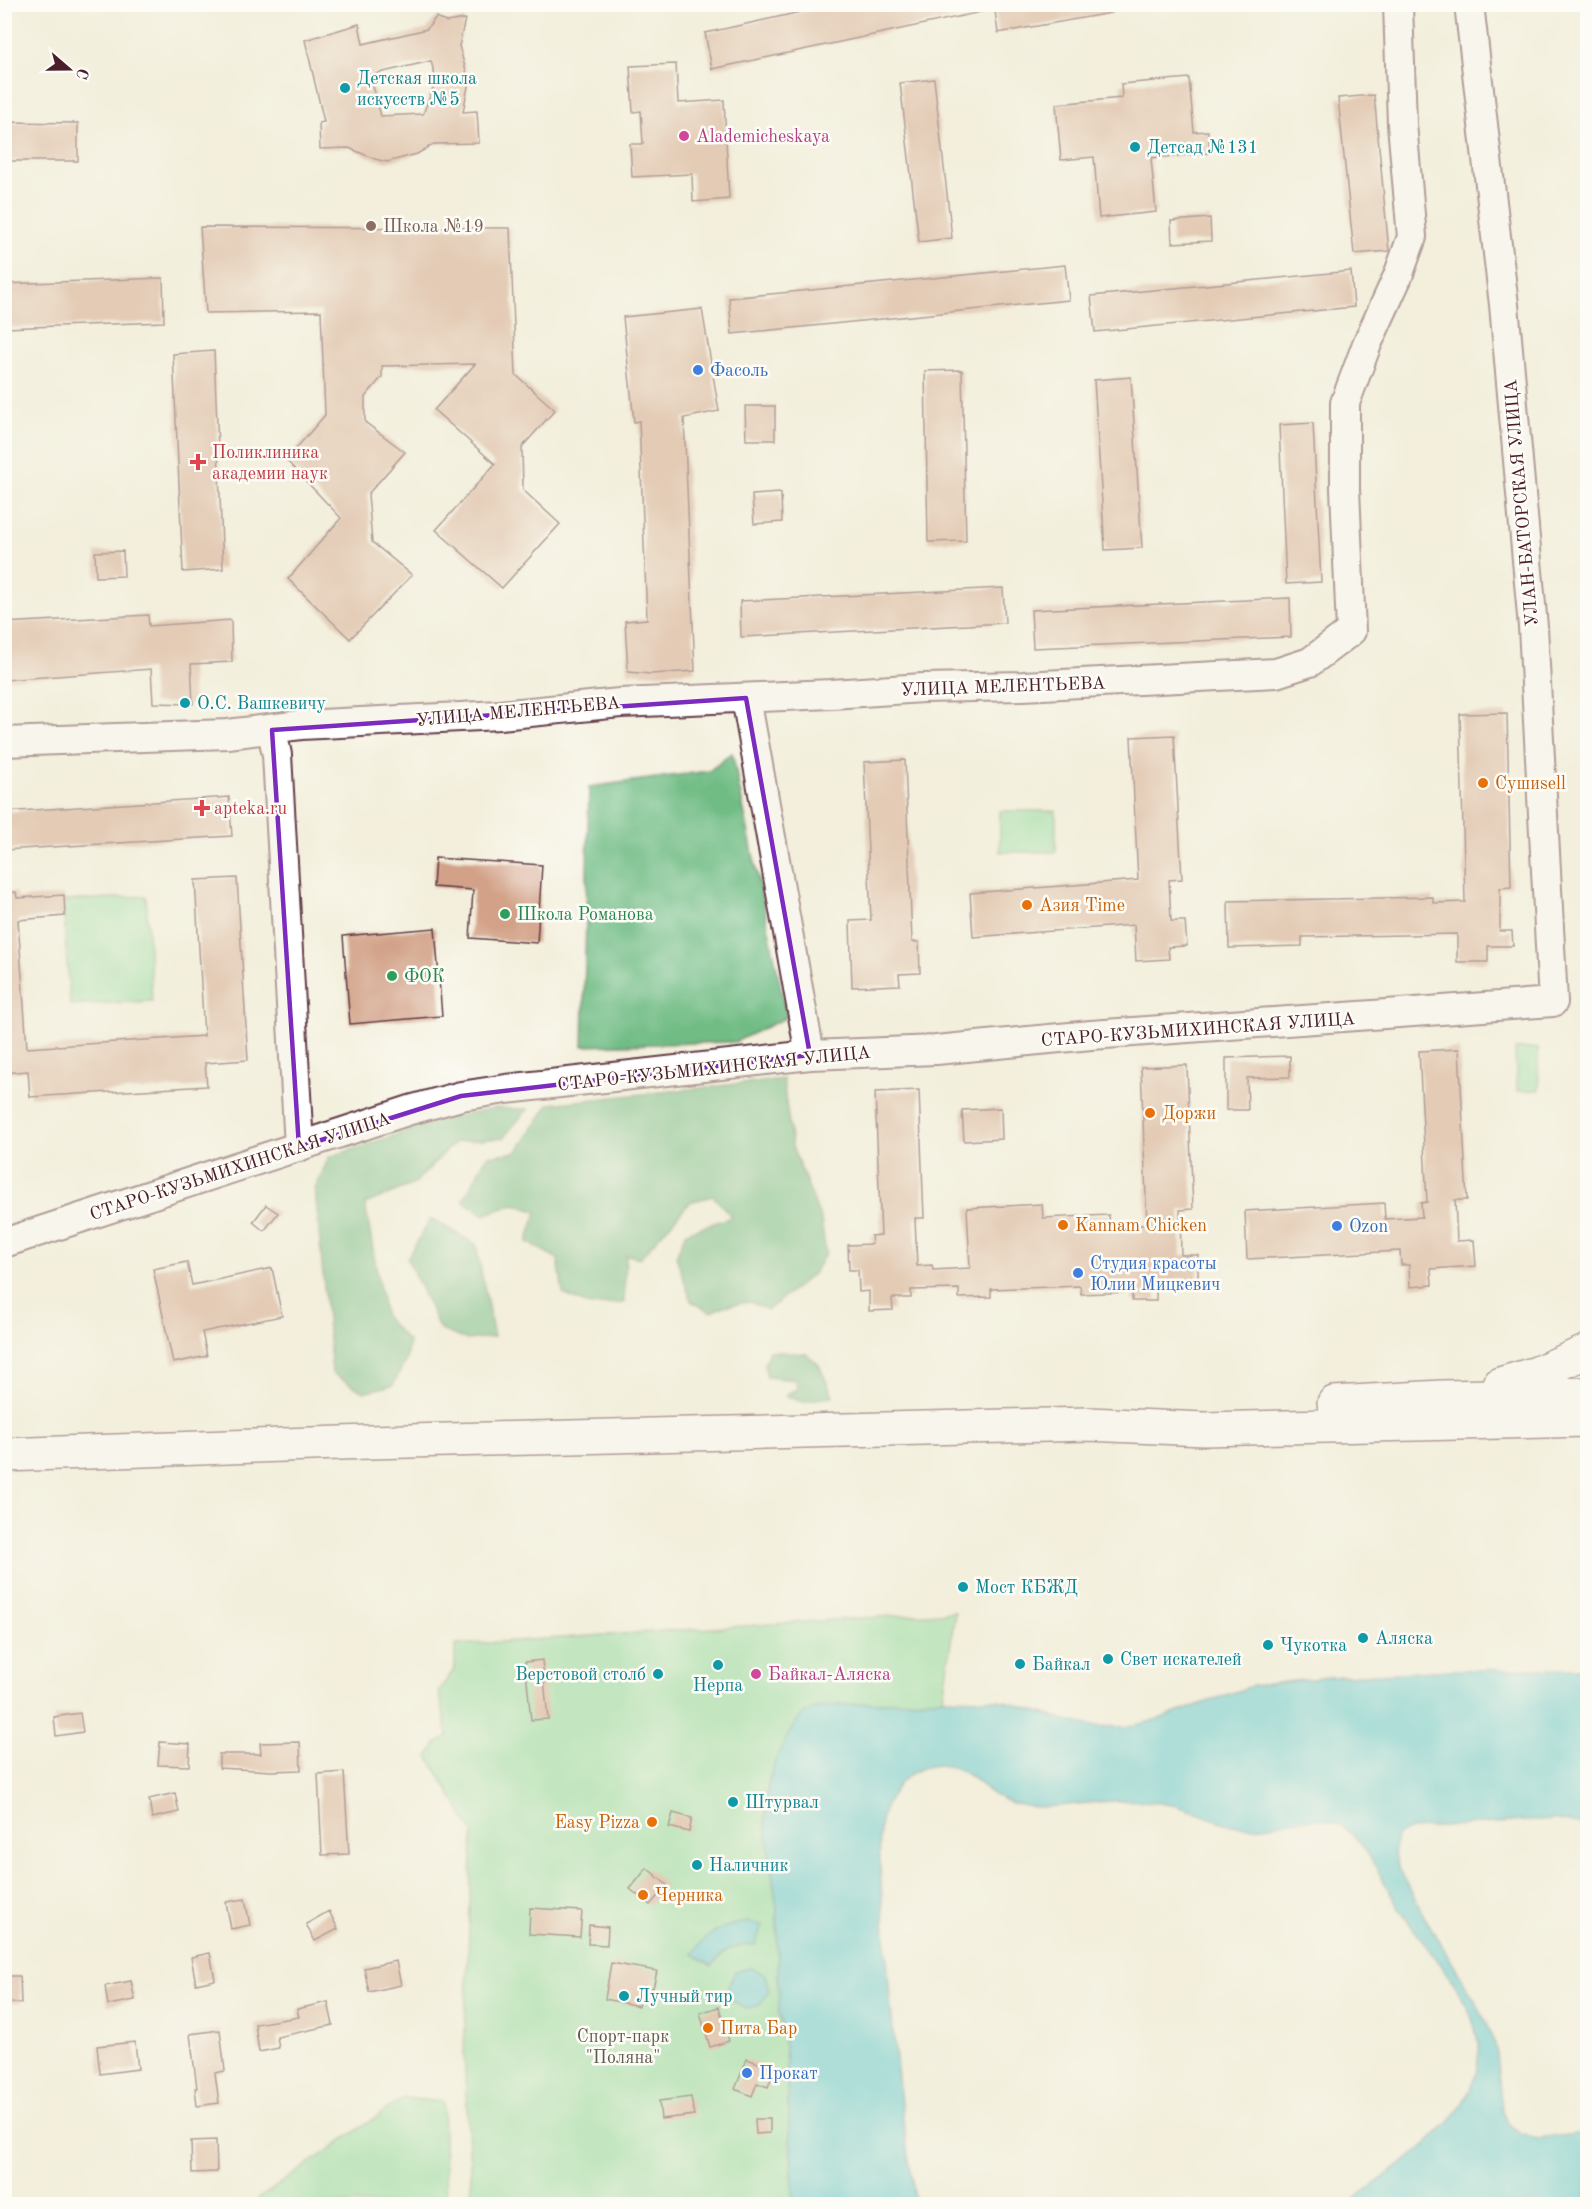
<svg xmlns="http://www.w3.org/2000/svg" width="1592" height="2209" viewBox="0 0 1592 2209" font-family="'Old Standard TT',serif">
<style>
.green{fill:#8bdc9d;stroke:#6a7e64;stroke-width:1.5}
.forest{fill:#70bc84;stroke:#5d6e58;stroke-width:1.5}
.water{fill:#5dcad3;stroke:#54747f;stroke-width:1.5}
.building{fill:#d2a187;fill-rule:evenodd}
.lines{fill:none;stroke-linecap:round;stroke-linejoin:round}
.minor-casing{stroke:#633e46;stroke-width:32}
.major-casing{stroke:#633e46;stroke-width:36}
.minor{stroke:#fff;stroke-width:28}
.major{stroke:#fff;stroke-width:33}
.marked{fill:none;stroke:#7b2cbf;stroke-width:4.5;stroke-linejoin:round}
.culture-dot{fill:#0f9aa8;stroke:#fdfcf7;stroke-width:2}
.hotel-dot{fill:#d1479c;stroke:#fdfcf7;stroke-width:2}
.education-dot{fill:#8d6e63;stroke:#fdfcf7;stroke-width:2}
.shop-dot{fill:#3f7fe0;stroke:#fdfcf7;stroke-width:2}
.health-dot{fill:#e0444e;stroke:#fdfcf7;stroke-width:2}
.food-dot{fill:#e8710a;stroke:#fdfcf7;stroke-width:2}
.leisure-dot{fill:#2e9e5b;stroke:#fdfcf7;stroke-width:2}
.labels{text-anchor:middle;stroke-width:5;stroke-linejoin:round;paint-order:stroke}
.culture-label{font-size:18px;fill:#0d838f;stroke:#fdfcf7;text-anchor:start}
.hotel-label{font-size:18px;fill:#b23c85;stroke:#fdfcf7;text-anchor:start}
.education-label{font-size:18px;fill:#785e54;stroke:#fdfcf7;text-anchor:start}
.shop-label{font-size:18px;fill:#366cbe;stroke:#fdfcf7;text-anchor:start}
.health-label{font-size:18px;fill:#be3a42;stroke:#fdfcf7;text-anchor:start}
.street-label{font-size:18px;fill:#4a1f2b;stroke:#fdfcf7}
.food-label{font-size:18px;fill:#c56008;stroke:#fdfcf7;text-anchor:start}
.leisure-label{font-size:18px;fill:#27864d;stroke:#fdfcf7;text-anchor:start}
.park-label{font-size:18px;fill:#5e584d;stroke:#fdfcf7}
</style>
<rect width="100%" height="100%" fill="#fdfcf7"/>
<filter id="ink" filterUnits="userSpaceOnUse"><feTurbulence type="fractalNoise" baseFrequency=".0167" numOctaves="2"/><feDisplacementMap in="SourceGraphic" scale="12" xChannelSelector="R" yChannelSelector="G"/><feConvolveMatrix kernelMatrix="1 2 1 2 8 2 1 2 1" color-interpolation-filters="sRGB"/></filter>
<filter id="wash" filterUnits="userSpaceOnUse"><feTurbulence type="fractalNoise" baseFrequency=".008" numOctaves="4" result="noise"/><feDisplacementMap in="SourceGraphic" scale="24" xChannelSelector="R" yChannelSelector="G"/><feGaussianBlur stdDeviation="1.35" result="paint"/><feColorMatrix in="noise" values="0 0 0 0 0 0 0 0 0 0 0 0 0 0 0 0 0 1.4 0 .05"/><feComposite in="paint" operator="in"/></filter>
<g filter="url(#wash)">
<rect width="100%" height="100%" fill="#f3efdc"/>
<path class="green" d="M1000 811H1056V852H1000Z
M146 896 152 1001 70 1005 63 901Z
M1538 1048 1539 1090 1517 1091 1515 1049Z
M955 1612 943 1698 829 1706 812 1709 777 1756 768 1784 765 1821 777 1909 779 2012 785 2047 794 2204H472L464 2053 473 1832 428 1757 436 1744 448 1736 439 1691 455 1668V1645Z
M403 2098 443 2102 446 2204H256L257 2200Z"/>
<path class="forest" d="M732 753 787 1017 735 1042 583 1046 589 787 709 771Z
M783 1079 792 1146 821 1219 826 1253 813 1274 768 1310 750 1302 724 1306 711 1312 691 1301 676 1256 686 1232 732 1217 713 1196 690 1202 640 1258 626 1255 624 1303 590 1306 563 1294 558 1259 527 1242 537 1212 515 1204 484 1215 463 1201 487 1156 517 1152 549 1104Z
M494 1108 528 1109 503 1138 455 1142 414 1184 365 1204 385 1317 409 1342 406 1360 393 1385 363 1392 332 1373 315 1189 329 1157 441 1120Z
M431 1219 476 1244 494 1337 467 1340 440 1330 407 1258Z
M769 1351 807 1354 819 1365 833 1396 803 1402 786 1397V1394L797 1389 796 1380 767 1377 764 1364Z"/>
<path class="water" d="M1587 1669V1826L1553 1819 1410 1829 1397 1835 1394 1852 1399 1868 1423 1914 1479 2007 1495 2045 1502 2109 1508 2123 1520 2134 1538 2138 1587 2133V2204H1347C1411 2156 1516 2098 1465 2003 1448 1970 1423 1943 1402 1913 1386 1889 1365 1836 1338 1824 1309 1811 1279 1827 1250 1827 1225 1827 1201 1813 1177 1806 1169 1804 1159 1803 1150 1802 1114 1797 1077 1806 1040 1807 1024 1807 1008 1803 994 1795 985 1789 977 1780 967 1774 942 1758 911 1765 895 1790 888 1800 881 1815 880 1828 878 1866 883 1906 886 1945 892 2032 901 2118 916 2204H794L785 2047 779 2012 777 1909 765 1821 768 1784 777 1756 795 1723 804 1714 812 1709 829 1706 943 1698 989 1699 1005 1701 1060 1719 1093 1726 1125 1727 1153 1721 1252 1686 1327 1677 1451 1670Z
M749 1922 762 1925 755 1945C732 1945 725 1948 712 1966L693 1954C706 1932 724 1925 749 1922Z
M751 1968 765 1975 769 1991 760 2005 746 2009 732 2000 728 1987 735 1972Z"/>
<g id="blocks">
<path class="building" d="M837 4H986V11L712 69 705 33Z
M994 4H1110L1111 13 998 33Z
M436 17 446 22 465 19 459 46 469 81 463 112 477 111 479 143 434 144 417 154 387 162 375 159 349 148 320 149 319 123 324 122 305 40 359 24 363 44 427 29ZM431 61 436 80 423 114 381 116 370 75Z
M676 64 678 103 724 100 729 199 693 202 692 174 632 177 630 144H643L641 111 633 112 630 66Z
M1189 78 1194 132 1208 131 1210 153 1151 158 1156 212 1099 218 1094 157 1061 160 1056 104 1122 98 1121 84Z
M934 79 952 238 919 242 900 83Z
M1374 95 1389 251 1354 254 1338 98Z
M4 122 78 123V161H4Z
M1210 218 1211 241 1172 243 1171 221Z
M200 227 510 228 516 375 555 410 522 447 523 490 560 524 502 588 436 530 495 464 434 410 475 364 382 366V377L365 397V422L405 452 368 494 372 542 412 575 350 639 288 579 341 518 286 460 325 415 321 311 206 313Z
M1065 265 1069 300 732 334 729 298Z
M1351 271 1354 307 1095 332 1091 296Z
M163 278 164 322 4 328V284Z
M702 309 719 411 684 418 695 671 651 674 628 672 625 621 647 619 639 421 634 422 623 317Z
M214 351 223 569 183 572 173 354Z
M962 370 966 541 928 542 925 371Z
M1131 377 1142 548 1105 550 1094 380Z
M745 406H775V440H746Z
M1313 423 1321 582 1286 584 1279 425Z
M781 493 782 522 754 524 752 495Z
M123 551 124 576 96 577 95 552Z
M1003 588 1005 623 741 637 740 601Z
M1290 598 1291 637 1033 648 1031 610Z
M148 615 149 626 231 620 232 662 191 664 193 704 153 703 151 669 4 680V623Z
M1507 713 1511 887 1500 888V931H1512L1513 946H1488V962H1457V934L1302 937V946L1229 948 1228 901 1433 897V903L1465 902 1460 714Z
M1174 735 1182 879 1169 880 1171 921H1185L1187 946 1168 947 1169 959 1136 961 1134 925 973 937 970 893 1138 880 1131 737Z
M905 760 912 942H919L920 973 899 974 900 985 852 987 850 921 871 920 864 762Z
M229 797 232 836 4 850V812Z
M435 858 542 865 537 943 470 938 473 890 433 887Z
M237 878 248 1060 205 1063 207 1086 30 1097 28 1071 4 1073V893L16 892 17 898 64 895 65 916 18 920 27 1048 204 1036 195 880Z
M435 928 442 1016 350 1024 343 936Z
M1459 1049 1467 1200H1455L1457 1241 1474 1240 1476 1266 1431 1269 1432 1285 1410 1287 1409 1265H1401L1400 1251 1247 1259 1245 1211 1384 1203 1385 1219 1422 1217 1421 1203 1427 1202 1419 1051Z
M1290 1056V1077L1247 1078 1248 1110H1226V1058Z
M1187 1065 1193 1209 1180 1210 1181 1255H1198V1279H1176V1289H1156V1301H1132V1292L1081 1294 1080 1286 991 1289V1297L959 1298V1289L911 1290V1298H892L893 1310 869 1311V1291L859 1292 858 1270H849L848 1245 872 1244 871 1236 881 1235 875 1092 919 1090 924 1218H915L917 1266 932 1265 933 1270 970 1268 967 1208 1042 1204 1043 1218 1109 1215 1110 1225H1147L1141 1067Z
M1001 1108 1002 1139 964 1141 962 1110Z
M266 1205 278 1213 264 1231 253 1222Z
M187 1262 192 1285 272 1268 282 1316 202 1332 207 1356 173 1363 153 1269Z
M542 1660 548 1719 531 1720 525 1662Z
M80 1713 83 1732 56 1736 54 1717Z
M160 1742 190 1744 189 1766 158 1765Z
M300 1742 301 1770 271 1771 219 1768V1754H261L260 1743Z
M344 1772 349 1854 322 1855 318 1774Z
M175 1793 179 1812 152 1818 149 1799Z
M673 1813 692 1818 689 1832 669 1827Z
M647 1868 667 1885 650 1905 630 1889Z
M245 1899 250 1925 231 1929 226 1902Z
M530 1908 582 1911 580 1937 529 1934Z
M329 1911 338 1929 315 1941 306 1924Z
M589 1925 608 1927 607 1945 588 1944Z
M210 1953 215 1980 196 1984 191 1957Z
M396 1961 401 1985 369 1992 364 1968Z
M611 1963 657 1971 653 1988 644 1986 639 2006 605 1999Z
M4 1976H20L21 2003H4Z
M131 1981 135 2000 108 2005 105 1986Z
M328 2002 333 2025 277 2037 279 2048 259 2052 255 2024 299 2017 297 2009Z
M719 2007 729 2041 710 2047 700 2013Z
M220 2030 225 2071 215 2073 219 2103 197 2106 195 2088H197L190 2034Z
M135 2042 138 2069 100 2074 97 2046Z
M747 2059 775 2069 768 2087 757 2083 752 2096 735 2089Z
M691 2097 694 2115 661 2119 659 2101Z
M755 2119H770V2133L756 2134Z
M216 2140 217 2172 192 2173 191 2141Z"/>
</g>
</g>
<g filter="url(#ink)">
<use href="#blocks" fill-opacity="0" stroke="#633e46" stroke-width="1.5"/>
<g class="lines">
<defs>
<path id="minor" d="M746 698 810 1055
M272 730 277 755 299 1147
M4 742 228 734 301 725 500 715 620 703 831 694 923 688 1023 686 1276 673 1310 662 1351 631 1345 489V403L1367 344 1398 276 1412 237 1402 124 1398 4
M4 1243 410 1110 461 1096 506 1089 810 1055 936 1050 1091 1035 1553 1002 1533 627 1504 305 1469 4"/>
<path id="major" d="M1500 1384 1537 1373 1588 1351
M1334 1403 1442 1397 1588 1394
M4 1455 369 1442 1088 1424 1204 1429 1588 1420"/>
</defs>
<use href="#minor" class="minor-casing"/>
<use href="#major" class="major-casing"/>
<use href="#minor" class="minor"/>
<use href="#major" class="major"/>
</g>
</g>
<path d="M0 0H1592V2209H0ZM746 698 810 1055 461 1096 299 1147 272 730Z" fill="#f3efdc" fill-opacity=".55" fill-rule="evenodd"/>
<path class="marked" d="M746 698 810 1055 461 1096 299 1147 272 730Z"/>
<g class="culture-dot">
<circle cx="345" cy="88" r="6"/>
<circle cx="1135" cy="147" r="6"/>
<circle cx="185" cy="703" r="6"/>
<circle cx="963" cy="1587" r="6"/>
<circle cx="1363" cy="1638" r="6"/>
<circle cx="1268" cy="1645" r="6"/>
<circle cx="1108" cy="1659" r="6"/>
<circle cx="1020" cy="1664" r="6"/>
<circle cx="718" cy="1665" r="6"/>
<circle cx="658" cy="1674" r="6"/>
<circle cx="733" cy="1802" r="6"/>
<circle cx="697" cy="1865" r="6"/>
<circle cx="624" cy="1996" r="6"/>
</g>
<g class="hotel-dot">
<circle cx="684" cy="136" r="6"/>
<circle cx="756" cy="1674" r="6"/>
</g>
<circle class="education-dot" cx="371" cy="226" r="6"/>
<g class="shop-dot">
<circle cx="698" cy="370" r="6"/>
<circle cx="1337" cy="1226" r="6"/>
<circle cx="1078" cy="1273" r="6"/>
<circle cx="747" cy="2073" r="6"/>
</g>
<g class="health-dot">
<path d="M195 453h6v6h6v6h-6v6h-6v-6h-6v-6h6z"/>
<path d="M199 799h6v6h6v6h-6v6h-6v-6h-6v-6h6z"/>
</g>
<g class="food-dot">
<circle cx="1483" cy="783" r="6"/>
<circle cx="1027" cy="905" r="6"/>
<circle cx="1150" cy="1113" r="6"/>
<circle cx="1063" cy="1225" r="6"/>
<circle cx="652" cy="1822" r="6"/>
<circle cx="643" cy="1895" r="6"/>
<circle cx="708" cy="2028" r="6"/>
</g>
<g class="leisure-dot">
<circle cx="505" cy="914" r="6"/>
<circle cx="392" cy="976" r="6"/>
</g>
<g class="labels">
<g class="culture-label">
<text x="357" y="84">Детская школа<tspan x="357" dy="21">искусств №5</tspan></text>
<text x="1147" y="153">Детсад №131</text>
<text x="197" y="709">О.С. Вашкевичу</text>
<text x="975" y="1593">Мост КБЖД</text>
<text x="1375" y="1644">Аляска</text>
<text x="1280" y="1651">Чукотка</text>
<text x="1120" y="1665">Свет искателей</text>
<text x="1032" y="1670">Байкал</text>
<text x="646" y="1680" text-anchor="end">Верстовой столб</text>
<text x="718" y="1691" text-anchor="middle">Нерпа</text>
<text x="745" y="1808">Штурвал</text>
<text x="709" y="1871">Наличник</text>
<text x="636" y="2002">Лучный тир</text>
</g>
<g class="hotel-label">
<text x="696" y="142">Alademicheskaya</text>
<text x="768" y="1680">Байкал-Аляска</text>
</g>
<g class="education-label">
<text x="383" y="232">Школа №19</text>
</g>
<g class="shop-label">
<text x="710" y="376">Фасоль</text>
<text x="1349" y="1232">Ozon</text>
<text x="1090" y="1269">Студия красоты<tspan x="1090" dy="21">Юлии Мицкевич</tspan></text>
<text x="759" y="2079">Прокат</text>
</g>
<g class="health-label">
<text x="212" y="458">Поликлиника<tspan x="212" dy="21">академии наук</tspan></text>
<text x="214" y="814">apteka.ru</text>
</g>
<g class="street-label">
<text transform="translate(1521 503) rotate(-95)" y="6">УЛАН-БАТОРСКАЯ УЛИЦА</text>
<text transform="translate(1003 686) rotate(-2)" y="6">УЛИЦА МЕЛЕНТЬЕВА</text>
<text transform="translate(518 711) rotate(-5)" y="6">УЛИЦА МЕЛЕНТЬЕВА</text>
<text transform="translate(1198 1029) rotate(-4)" y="6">СТАРО-КУЗЬМИХИНСКАЯ УЛИЦА</text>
<text transform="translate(714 1068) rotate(-6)" y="6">СТАРО-КУЗЬМИХИНСКАЯ УЛИЦА</text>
<text transform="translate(240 1166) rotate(-18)" y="6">СТАРО-КУЗЬМИХИНСКАЯ УЛИЦА</text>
</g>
<g class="food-label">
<text x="1495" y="789">Сушиsell</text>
<text x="1039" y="911">Азия Time</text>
<text x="1162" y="1119">Доржи</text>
<text x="1075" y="1231">Kannam Chicken</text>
<text x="640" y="1828" text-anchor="end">Easy Pizza</text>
<text x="655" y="1901">Черника</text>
<text x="720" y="2034">Пита Бар</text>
</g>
<g class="leisure-label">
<text x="517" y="920">Школа Романова</text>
<text x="404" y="982">ФОК</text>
</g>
<g class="park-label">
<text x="623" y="2042">Спорт-парк<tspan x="623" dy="21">"Поляна"</tspan></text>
</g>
</g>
<rect width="1592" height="2209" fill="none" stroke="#fdfcf7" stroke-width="24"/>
<g transform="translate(69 69) rotate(110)" stroke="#fdfcf7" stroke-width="4.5" paint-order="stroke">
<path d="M0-4.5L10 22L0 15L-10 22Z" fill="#4a1f2b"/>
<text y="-9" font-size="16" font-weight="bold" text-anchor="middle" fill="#4a1f2b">С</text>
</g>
</svg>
